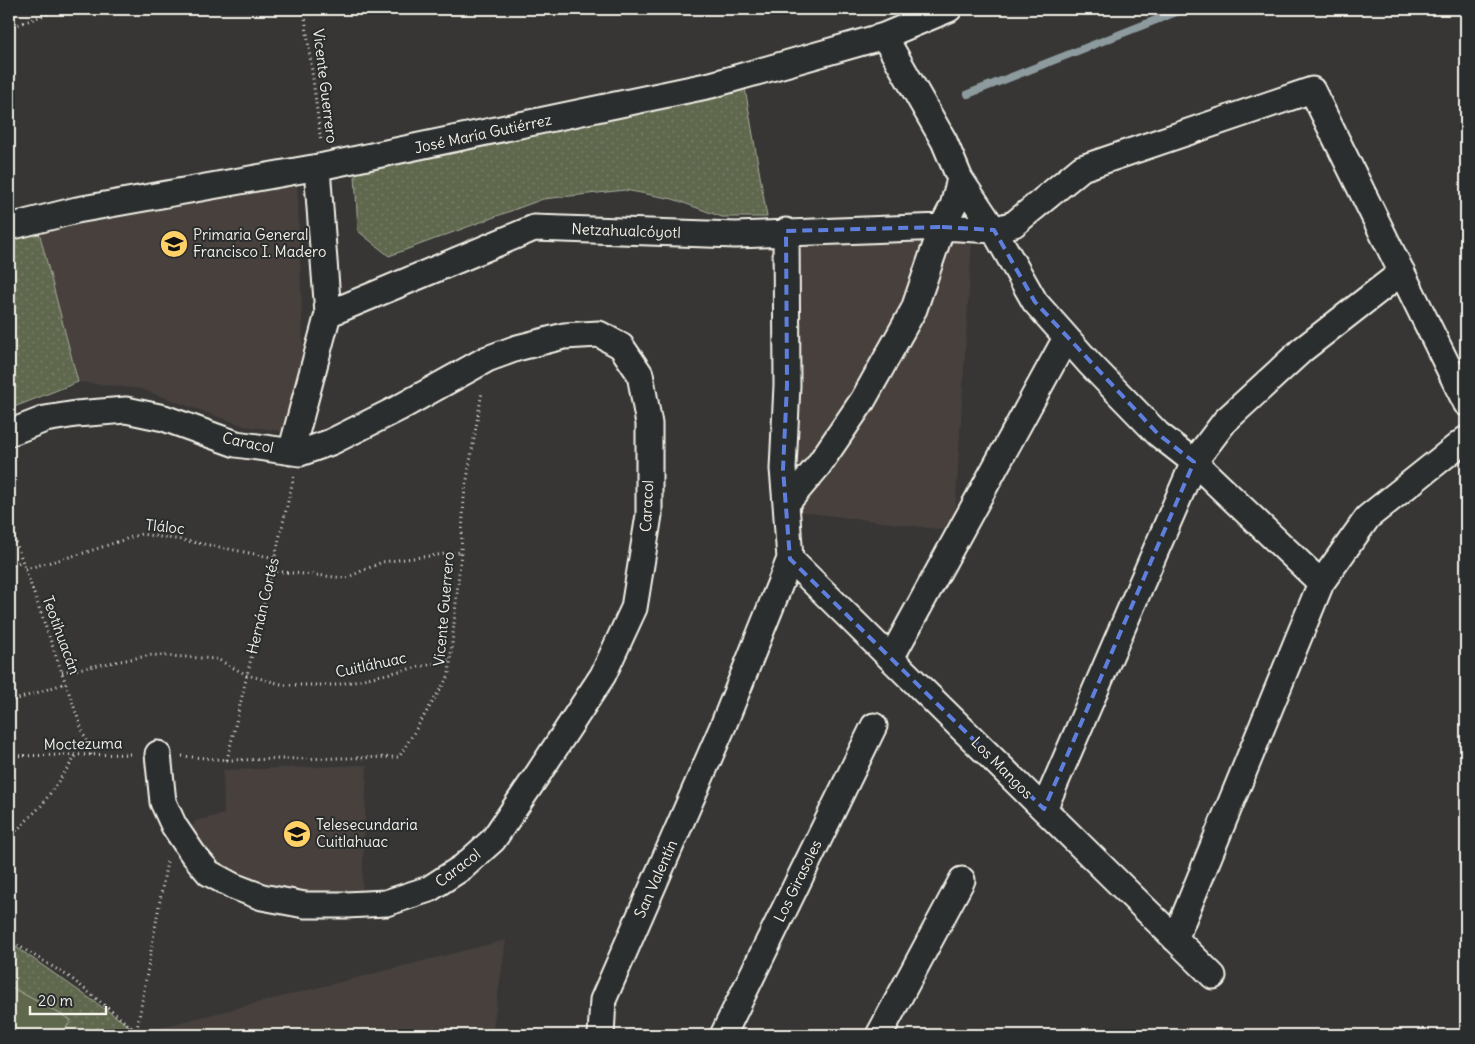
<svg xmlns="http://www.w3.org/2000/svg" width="1475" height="1044" viewBox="0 0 1475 1044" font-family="Delius,sans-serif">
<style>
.built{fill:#46413e}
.grass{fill:url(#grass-dots);stroke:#a9ac9b}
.park{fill:#5e674e;stroke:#a9ac9b}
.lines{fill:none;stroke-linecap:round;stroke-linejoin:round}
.stream{stroke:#8d9b9e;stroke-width:8}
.street-casing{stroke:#f4f1e8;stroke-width:29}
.path{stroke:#f4f1e8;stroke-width:3;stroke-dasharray:1 4;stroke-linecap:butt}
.street{stroke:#2a2d2e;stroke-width:25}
.marked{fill:none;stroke:#5e7fdd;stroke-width:4;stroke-dasharray:10 6;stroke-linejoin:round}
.labels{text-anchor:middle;stroke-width:4;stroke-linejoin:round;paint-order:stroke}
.street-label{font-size:15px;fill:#f4f1e8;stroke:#2a2d2e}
.poi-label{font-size:15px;fill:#f4f1e8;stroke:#2a2d2e;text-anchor:start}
</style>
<defs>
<pattern id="grass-dots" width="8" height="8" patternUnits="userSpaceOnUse" patternTransform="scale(1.25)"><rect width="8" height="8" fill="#5e674e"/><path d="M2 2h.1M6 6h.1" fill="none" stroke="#767d68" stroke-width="1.8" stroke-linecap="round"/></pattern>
</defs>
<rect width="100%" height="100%" fill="#373635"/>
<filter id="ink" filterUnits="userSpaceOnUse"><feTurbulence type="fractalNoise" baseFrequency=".02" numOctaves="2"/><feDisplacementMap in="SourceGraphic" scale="10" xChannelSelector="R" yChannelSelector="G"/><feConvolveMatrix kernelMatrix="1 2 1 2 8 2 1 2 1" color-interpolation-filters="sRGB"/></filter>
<g filter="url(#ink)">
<path class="built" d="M297 177 304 370 289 432 244 426 141 389 78 382 38 228Z
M974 210 954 531 794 511 767 220Z
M367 765 362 891 338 897 240 886 203 861 189 832 195 821 224 814 223 770Z
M506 940 492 1035H157L158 1028Z"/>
<path class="grass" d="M745 88 767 217H722L673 199 625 190 543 199 389 256 358 231 354 156Z
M38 228 78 382 9 409V234Z
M9 942 135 1030 136 1035H62L71 1020 9 986Z"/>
<path class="park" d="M9 986 71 1020 62 1035H9Z"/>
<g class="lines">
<path class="stream" d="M968 94 1184 9"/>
<defs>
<path id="street" d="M960 179 994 230 1035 302 1090 364 1158 434 1194 462 1321 583
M9 227 77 210 324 166 711 85 884 36 949 9
M328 314 534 228 736 235 942 227 994 230 1014 224 1082 168 1312 90 1466 403
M9 433 45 419 76 414 126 410 164 418 236 444 300 453 331 442 399 408 487 359 517 348 564 336 599 334 621 346 640 374 649 424V515L634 608 603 675 536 777 493 840 463 867 429 889 386 903 346 905H305L262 897 233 886 209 873 193 854 174 826 163 802 158 754
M291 452 328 314 317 168
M786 504 783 469 787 385 786 231
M790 559 1213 976
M891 658 1066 338
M1044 809 1194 462 1225 421 1302 350 1402 272
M1175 939 1321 583 1368 517 1466 439
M601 1035 603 1000 723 726 790 559 786 504 818 466 863 400 914 309 942 227 953 206 960 179 944 141 884 36
M723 1035 874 726
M879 1035 962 880"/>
</defs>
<use href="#street" class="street-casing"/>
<path class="path" d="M304 9 321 142
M9 28 61 9
M9 523 91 755
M9 567 22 561
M25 569 84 553 141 534 188 541 275 558
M272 571 346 578 382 562 461 552
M62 672 152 655 217 659 247 675 285 685H336L451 660
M9 702 66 683
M9 756 133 754
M182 756 227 760 399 757 449 675 461 552 464 497 482 392
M227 760 294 476
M9 838 42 805 76 756
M9 940 71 978 136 1031
M136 1035 167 861"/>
<use href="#street" class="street"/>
</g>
</g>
<path class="marked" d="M942 227 994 230 1035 302 1158 434 1194 462 1044 809 790 559 783 469 787 385 786 231Z"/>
<defs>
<symbol id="school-disc" viewBox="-11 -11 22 22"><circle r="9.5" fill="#ffd166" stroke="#2a2d2e"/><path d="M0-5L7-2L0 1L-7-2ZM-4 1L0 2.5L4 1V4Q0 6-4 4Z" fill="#111"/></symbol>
</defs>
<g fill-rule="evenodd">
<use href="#school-disc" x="158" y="228" width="32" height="32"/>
<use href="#school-disc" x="281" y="818" width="32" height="32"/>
</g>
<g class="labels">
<g class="street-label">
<text transform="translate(325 86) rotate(83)" y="5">Vicente Guerrero</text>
<text transform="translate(483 134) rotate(-12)" y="5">José María Gutiérrez</text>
<text transform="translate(626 231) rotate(2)" y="5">Netzahualcóyotl</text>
<text transform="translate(248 443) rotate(12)" y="5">Caracol</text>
<text transform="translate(647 506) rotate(-87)" y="5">Caracol</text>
<text transform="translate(165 527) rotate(6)" y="5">Tláloc</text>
<text transform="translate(263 606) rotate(-77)" y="5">Hernán Cortés</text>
<text transform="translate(444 609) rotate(-85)" y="5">Vicente Guerrero</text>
<text transform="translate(61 635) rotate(70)" y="5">Teotihuacán</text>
<text transform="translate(371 665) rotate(-12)" y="5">Cuitláhuac</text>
<text transform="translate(83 744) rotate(-1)" y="5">Moctezuma</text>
<text transform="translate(1002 768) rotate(45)" y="5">Los Mangos</text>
<text transform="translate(458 868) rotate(-37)" y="5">Caracol</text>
<text transform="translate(656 879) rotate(-66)" y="5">San Valentín</text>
<text transform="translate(798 881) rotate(-64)" y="5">Los Girasoles</text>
</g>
<g class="poi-label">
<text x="193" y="240">Primaria General<tspan x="193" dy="17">Francisco I. Madero</tspan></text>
<text x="316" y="830">Telesecundaria<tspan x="316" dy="17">Cuitlahuac</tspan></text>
</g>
</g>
<rect width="1475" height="1044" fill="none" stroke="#2a2d2e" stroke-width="30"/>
<rect x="15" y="15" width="1445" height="1014" fill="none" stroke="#f4f1e8" stroke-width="2" filter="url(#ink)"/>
<path d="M30 1006v8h76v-8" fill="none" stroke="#f4f1e8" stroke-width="2.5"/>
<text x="38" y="1006" font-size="15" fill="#f4f1e8" stroke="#2a2d2e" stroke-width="4" paint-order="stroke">20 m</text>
</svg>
